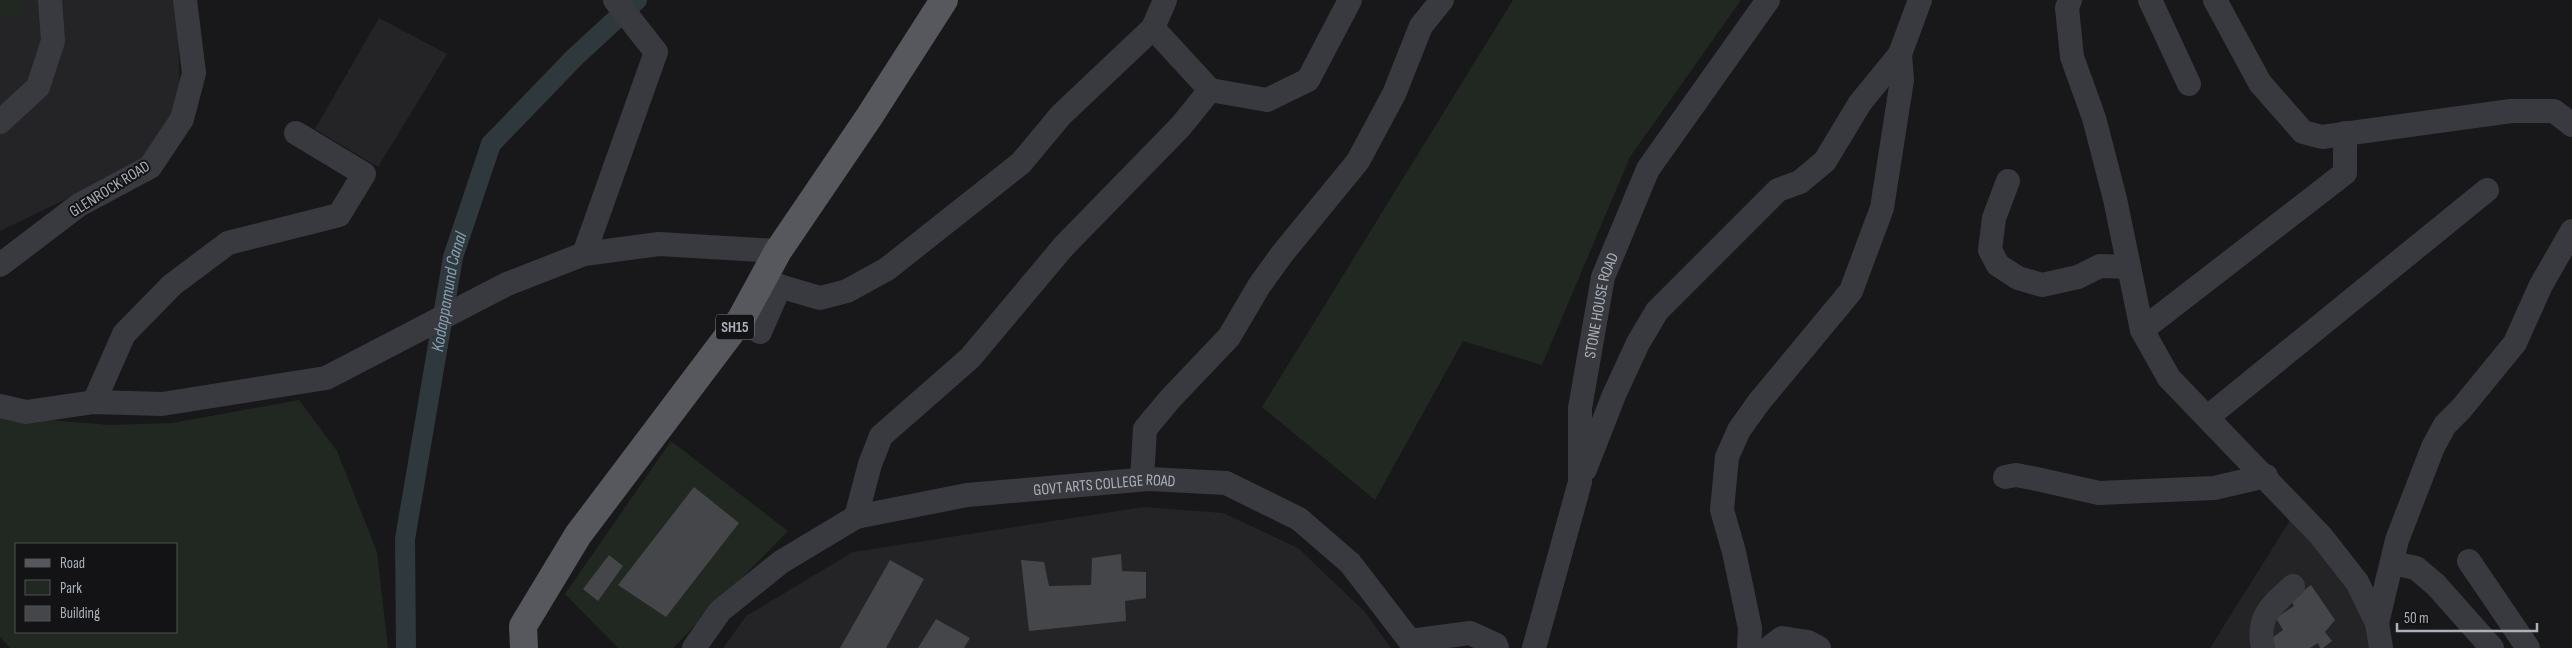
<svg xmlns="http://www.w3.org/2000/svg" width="2572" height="648" viewBox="0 0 2572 648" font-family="'Sofia Sans Condensed',sans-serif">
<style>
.built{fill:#242427}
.green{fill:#202821;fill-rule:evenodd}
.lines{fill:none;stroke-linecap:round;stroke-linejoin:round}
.canal{stroke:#2f383d;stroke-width:20}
.building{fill:#45464a}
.minor{stroke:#393a3f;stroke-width:24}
.major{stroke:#56585e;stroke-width:28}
.labels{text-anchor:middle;stroke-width:4;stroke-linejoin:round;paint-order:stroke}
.shield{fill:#131315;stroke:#7d8188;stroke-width:1}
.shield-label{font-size:15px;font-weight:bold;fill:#abb0b9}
.street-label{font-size:16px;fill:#abb0b9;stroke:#131315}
.water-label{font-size:18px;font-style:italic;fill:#859fb1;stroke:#131315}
</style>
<rect width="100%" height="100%" fill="#18181a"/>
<path class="built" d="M0 0H174L178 20 180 111 147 160 0 231Z
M379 18 447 54 378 167 315 129Z
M1144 507 1223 513 1298 548 1365 612 1391 648H723L746 616 853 552Z
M2292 517 2329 555 2366 617 2369 648H2210Z"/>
<path class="green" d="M0 0H23L24 15 0 16Z
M1513 0H1741L1630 157 1542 365 1463 341 1375 500 1262 407Z
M299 400 337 451 377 552 388 648H10L0 637V416L109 425 172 423ZM16 544H176V632H16Z
M671 441 788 531 673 648H618L565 594Z"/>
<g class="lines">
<path class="canal" id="s1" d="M406 648 405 539 453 257 491 144 575 57 637 0"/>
</g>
<path class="building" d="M694 487 739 523 666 617 618 585Z
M1121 554 1122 571 1146 572V598L1125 601 1126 621 1029 631 1021 560 1044 562 1049 586 1091 585 1092 558Z
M609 555 623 566 598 601 583 589Z
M890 560 924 579 886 648H840Z
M2311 585 2335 620 2325 632 2332 641 2323 648H2320L2318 643 2310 648H2274L2269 640 2283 630 2276 618 2294 606 2291 600Z
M936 619 970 638 964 648H918Z"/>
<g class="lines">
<g class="minor">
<path d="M2070 0 2067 8 2072 57 2094 118 2115 199 2142 330 2169 378 2321 536 2357 582 2377 623 2381 648"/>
<path d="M2150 0 2189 84"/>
<path d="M2215 0 2260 83 2303 132 2322 137 2511 111H2554L2572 125"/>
<path d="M1153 28 1210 90"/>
<path d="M0 122 38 87 53 41 50 0"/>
<path d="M2008 181 1994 218 1990 250 1998 265 2018 278 2042 285 2078 277 2100 266 2129 267"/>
<path d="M584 254 656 52 615 0"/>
<path d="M0 265 79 205 150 167 182 119 194 73 185 0"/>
<path d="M762 281 820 298 847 291 887 269 1021 163 1061 115 1153 28 1165 0"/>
<path d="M2142 330 2345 173V133"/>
<path d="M760 332 780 286"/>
<path d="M94 402 124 334 172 285 228 243 339 215 364 174 296 133"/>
<path d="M0 406 26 412 94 402 162 404 326 378 507 284 584 254 659 244 778 251"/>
<path d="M2209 416 2487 190"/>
<path d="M1585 469 1614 395 1638 343 1657 311 1778 190 1800 182 1825 161 1860 103 1900 54 1920 0"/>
<path d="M2005 477 2016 475 2032 478 2099 493 2214 488 2266 476"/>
<path d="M1142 479 1145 429 1170 399 1229 337 1259 286 1282 254 1358 161 1394 94 1421 26 1442 0"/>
<path d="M856 517 870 464 881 436 970 358 1064 246 1181 126 1210 90 1267 100 1308 80 1350 0"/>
<path d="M2469 561 2528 648"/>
<path d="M2392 563 2416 568 2436 585 2492 648"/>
<path d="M2377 623 2397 540 2433 447 2445 425 2461 409 2515 343 2541 285 2572 231"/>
<path id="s2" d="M694 648 720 611 781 562 856 517 967 495 1149 479 1226 483 1299 519 1350 563 1410 641 1470 633 1496 645 1497 648"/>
<path id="s3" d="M1534 648 1580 482V408L1603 277 1648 169 1768 0"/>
<path d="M1749 648 1750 628 1734 552 1722 510 1727 457 1739 430 1759 402 1851 291 1882 208 1902 80 1900 54"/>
<path d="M1769 648 1782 638 1808 642 1819 648"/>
<path d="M2263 648C2256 617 2272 605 2293 586"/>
</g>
<path class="major" d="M524 648 523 626 578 535 741 319 778 251 869 117 944 0"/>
</g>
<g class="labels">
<rect class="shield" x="716" y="314.5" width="38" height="25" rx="4"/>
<g class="shield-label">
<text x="735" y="332">SH15</text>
</g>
<g class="street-label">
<text transform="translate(109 188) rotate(-32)" y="6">GLENROCK ROAD</text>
<text dy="6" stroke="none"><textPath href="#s3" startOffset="351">STONE HOUSE ROAD</textPath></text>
<text dy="6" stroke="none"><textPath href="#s2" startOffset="462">GOVT ARTS COLLEGE ROAD</textPath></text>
</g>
<g class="water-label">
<text dy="6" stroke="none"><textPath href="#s1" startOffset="360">Kodappamund Canal</textPath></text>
</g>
</g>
<rect x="15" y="543" width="162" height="90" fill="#131315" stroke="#505257"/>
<rect x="25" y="559" width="25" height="8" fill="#56585e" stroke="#505257"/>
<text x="60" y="568" font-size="15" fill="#abb0b9">Road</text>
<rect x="25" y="580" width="25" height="15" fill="#202821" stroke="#505257"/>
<text x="60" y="593" font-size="15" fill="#abb0b9">Park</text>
<rect x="25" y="606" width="25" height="15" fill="#45464a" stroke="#505257"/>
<text x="60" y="618" font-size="15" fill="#abb0b9">Building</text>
<path d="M2397 623v8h140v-8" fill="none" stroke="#abb0b9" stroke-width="2.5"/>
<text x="2404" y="623" font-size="15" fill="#abb0b9" stroke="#131315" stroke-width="4" paint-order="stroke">50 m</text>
</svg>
